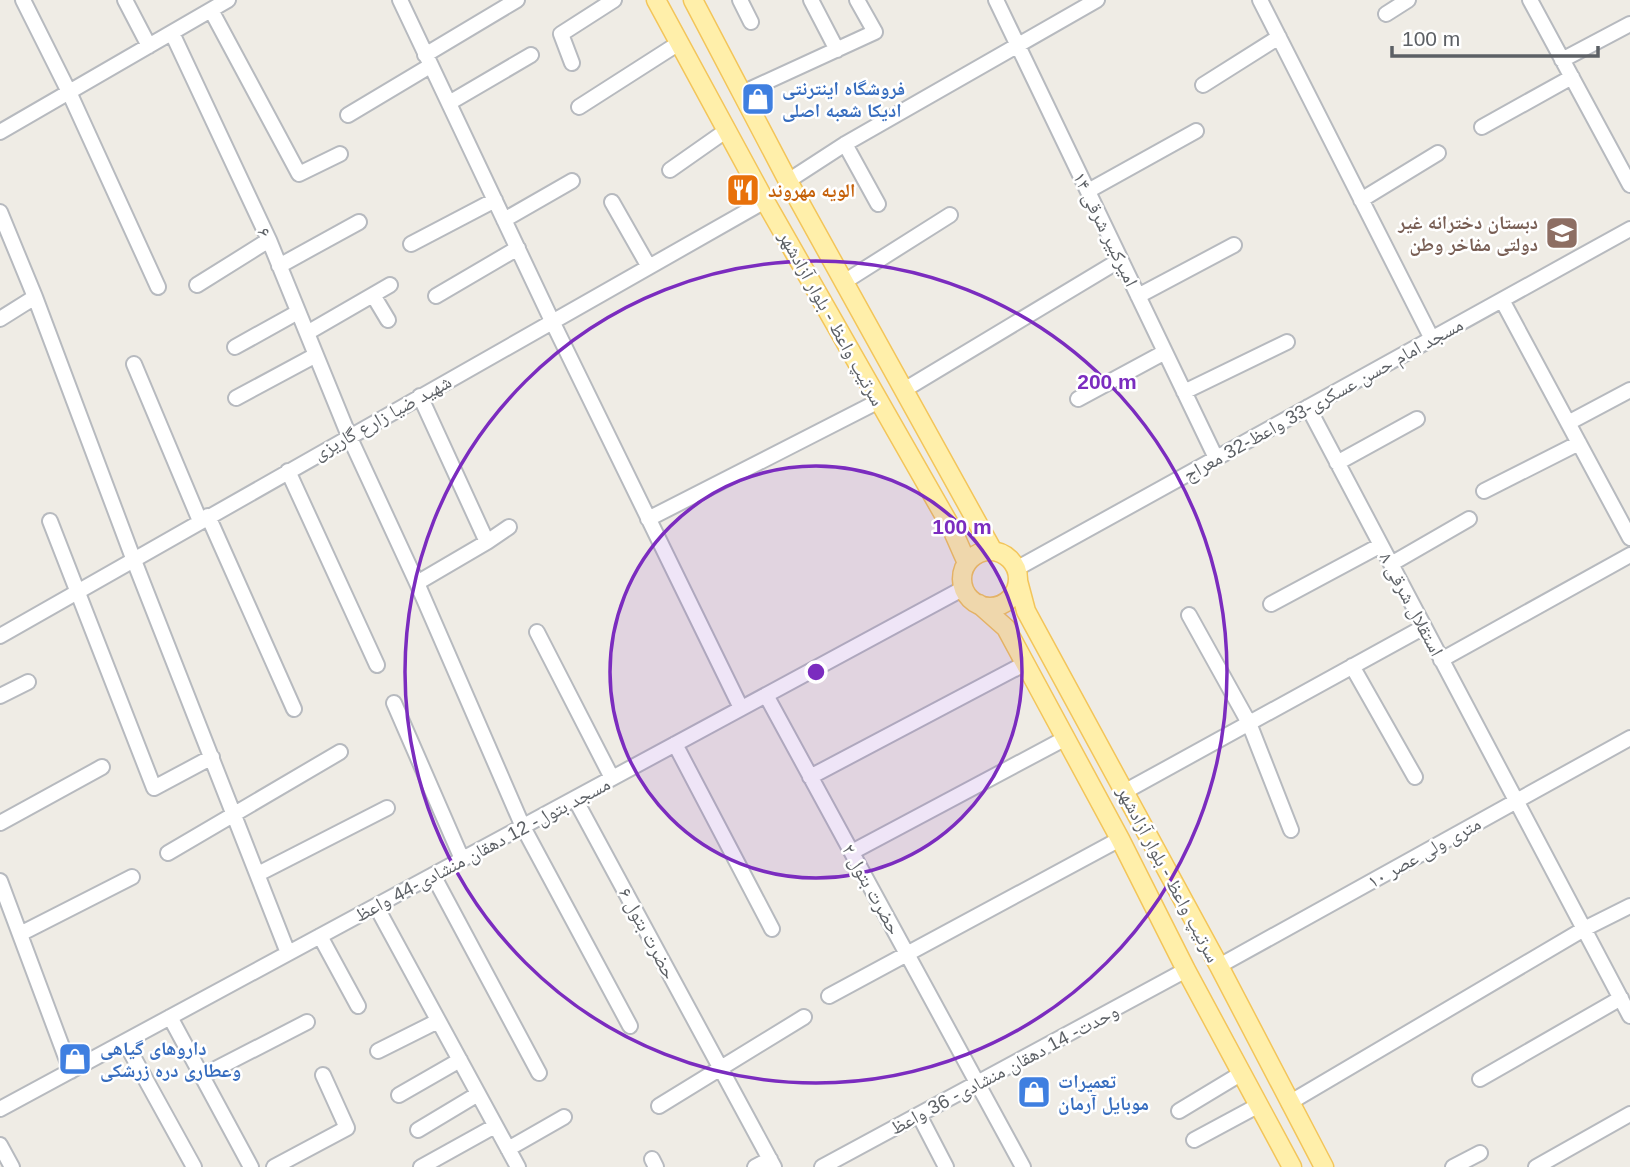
<svg xmlns="http://www.w3.org/2000/svg" width="1630" height="1167" viewBox="0 0 1630 1167" font-family="Arial,'Noto Naskh Arabic',sans-serif">
<style>
.lines{fill:none;stroke-linecap:round;stroke-linejoin:round}
.minor-casing{stroke:#b7babf;stroke-width:18}
.major-casing{stroke:#f3c55a;stroke-width:21}
.minor{stroke:#fff;stroke-width:14}
.major{stroke:#ffefaa;stroke-width:18}
.ring{fill:none;stroke:#7b2cbf;stroke-width:3.5}
.labels{text-anchor:middle;stroke-width:5;stroke-linejoin:round;paint-order:stroke}
.shop-label{font-size:19px;font-weight:bold;fill:#366cbe;stroke:#fff;text-anchor:start}
.food-label{font-size:19px;font-weight:bold;fill:#c56008;stroke:#fff;text-anchor:start}
.education-label{font-size:19px;font-weight:bold;fill:#785e54;stroke:#fff;text-anchor:end}
.street-label{font-size:19px;fill:#5c6065;stroke:#fff}
.centre{fill:#7b2cbf;stroke:#fff;stroke-width:3.5}
.ring-label{font-size:21px;text-anchor:middle;font-weight:bold;fill:#7b2cbf;stroke:#fff;stroke-width:5;stroke-linejoin:round;paint-order:stroke}
</style>
<rect width="100%" height="100%" fill="#efece5"/>
<g class="lines">
<defs>
<path id="minor" d="M23 0 69 92 158 287
M125 0 149 46
M400 0 552 321 741 708
M740 0 751 22
M811 0 837 50
M996 0 1216 458
M1260 0 1432 339
M1530 0 1630 185
M211 10 299 174 340 154
M1386 14 1408 0
M172 33 269 240 349 436 417 583 523 827 630 1026
M425 55 517 0
M1562 60 1630 24
M572 63 561 34 614 0
M1203 85 1279 37
M742 93 875 32 857 0
M449 103 531 55
M579 107 679 43
M348 115 430 66
M1482 127 1572 77
M0 132 228 0
M845 144 878 204
M670 170 727 130
M788 181 845 144 1097 0
M1088 191 1196 131
M1361 200 1438 153
M612 202 649 267
M0 212 35 297 133 558 288 953
M504 220 572 181
M411 244 495 200
M279 266 359 222
M844 282 950 215
M197 285 269 240
M373 295 388 320
M436 296 518 248
M1138 296 1234 245
M1502 300 1630 538
M0 319 35 297
M307 333 390 285
M235 347 298 312
M134 364 200 521
M904 390 1120 260
M1184 392 1287 342
M236 398 316 355
M1078 399 1165 352
M1308 407 1630 1016
M1568 423 1630 390
M1337 463 1417 419
M288 471 377 665
M1484 491 1579 443
M208 516 294 709
M648 519 879 401
M50 521 154 788 212 757
M487 542 509 527
M1391 564 1469 519
M1016 569 1630 229
M417 583 487 542 420 396
M1271 604 1381 545
M1189 615 1249 723 1291 830
M537 632 612 778
M0 636 765 201
M1441 660 1630 555
M1352 666 1415 777
M766 695 1023 1167
M0 696 28 682
M394 703 462 859
M675 744 772 929
M810 777 1024 664
M1124 792 1424 627
M575 799 774 1167
M0 823 102 767
M852 852 1064 739
M168 853 340 752
M258 874 387 808
M433 875 539 1073
M0 881 71 1071
M376 906 518 1167
M20 934 132 877
M320 936 358 1006
M1219 966 1630 738
M829 996 1120 839
M170 1017 251 1167
M125 1042 194 1167
M378 1051 438 1021
M202 1076 307 1022
M1480 1079 1621 998
M399 1095 460 1060
M1289 1103 1584 929 1630 906
M659 1106 804 1017
M0 1109 964 588
M1179 1111 1242 1073
M919 1115 946 1167
M418 1130 478 1094
M1194 1140 1259 1105
M0 1145 12 1167
M508 1149 564 1117
M652 1159 656 1167
M274 1167 347 1128 323 1075
M421 1167 495 1126
M755 1167 770 1159
M822 1167 1186 970
M1453 1167 1480 1153
M1536 1167 1630 1114"/>
<path id="major" d="M656 0 765 201 952 529 967 563
M693 0 788 181 993 551
M962 579a28 28 0 1 1 56 0a28 28 0 1 1-56 0Z
M1018 581 1026 611 1033 624 1219 966 1324 1167
M979 604 1006 628 1120 839 1186 970 1292 1167"/>
</defs>
<use href="#minor" class="minor-casing"/>
<use href="#major" class="major-casing"/>
<use href="#minor" class="minor"/>
<use href="#major" class="major"/>
</g>
<circle cx="816" cy="672" r="206" fill="#7b2cbf" fill-opacity=".12"/>
<g class="ring">
<circle cx="816" cy="672" r="206"/>
<circle cx="816" cy="672" r="411"/>
</g>
<defs>
<symbol id="shop-square" viewBox="-11 -11 22 22"><rect x="-9" y="-9" width="18" height="18" rx="4" fill="#3f7fe0" stroke="#fff"/><path d="M-5-2.5h2.3a2.7 3.5 0 0 1 5.4 0H5L5.5 6h-11ZM-1.5-2.5h3a1.5 2.3 0 0 0-3 0Z" fill="#fff"/></symbol>
<symbol id="restaurant-square" viewBox="-11 -11 22 22"><rect x="-9" y="-9" width="18" height="18" rx="4" fill="#e8710a" stroke="#fff"/><path d="M-5-6h1v4h1v-4h1v4h1v-4h1v5L-1.5 .5V6h-2V.5L-5-1ZM5-6V6H3V1.5H1.5Q1.5-4 5-6Z" fill="#fff"/></symbol>
<symbol id="school-square" viewBox="-11 -11 22 22"><rect x="-9" y="-9" width="18" height="18" rx="4" fill="#8d6e63" stroke="#fff"/><path d="M0-5L7-2L0 1L-7-2ZM-4 1L0 2.5L4 1V4Q0 6-4 4Z" fill="#fff"/></symbol>
</defs>
<g fill-rule="evenodd">
<use href="#shop-square" x="739" y="80" width="38" height="38"/>
<use href="#restaurant-square" x="724" y="171" width="38" height="38"/>
<use href="#school-square" x="1543" y="214" width="38" height="38"/>
<use href="#shop-square" x="56" y="1040" width="38" height="38"/>
<use href="#shop-square" x="1015" y="1073" width="38" height="38"/>
</g>
<g class="labels">
<g class="shop-label">
<text x="782" y="95">فروشگاه اینترنتی<tspan x="782" dy="22">ادیکا شعبه اصلی</tspan></text>
<text x="100" y="1055">داروهای گیاهی<tspan x="100" dy="22">وعطاری دره زرشکی</tspan></text>
<text x="1058" y="1088">تعمیرات<tspan x="1058" dy="22">موبایل آرمان</tspan></text>
</g>
<g class="food-label">
<text x="768" y="197">الویه مهروند</text>
</g>
<g class="education-label">
<text x="1538" y="229">دبستان دخترانه غیر<tspan x="1538" dy="22">دولتی مفاخر وطن</tspan></text>
</g>
<g class="street-label">
<text transform="translate(1106 229) rotate(64)" y="7">۱۴ امیرکبیر شرقی</text>
<text transform="translate(265 232) rotate(66)" y="7">۶</text>
<text transform="translate(832 318) rotate(61)" y="7">سرتیپ واعظ - بلوار آزادشهر</text>
<text transform="translate(1323 399) rotate(-29)" y="7">مسجد امام حسن عسکری-33 واعظ-32 معراج</text>
<text transform="translate(382 417) rotate(-29)" y="7">شهید ضیا زارع گاریزی</text>
<text transform="translate(1412 604) rotate(62)" y="7">استقلال شرقی ۸</text>
<text transform="translate(482 849) rotate(-28)" y="7">مسجد بتول- 12 دهقان منشادی-44 واعظ</text>
<text transform="translate(1424 852) rotate(-29)" y="7">۱۰ متری ولی عصر</text>
<text transform="translate(1169 874) rotate(62)" y="7">سرتیپ واعظ - بلوار آزادشهر</text>
<text transform="translate(872 889) rotate(61)" y="7">حضرت بتول ۲</text>
<text transform="translate(648 933) rotate(62)" y="7">حضرت بتول ۶</text>
<text transform="translate(1004 1069) rotate(-28)" y="7">وحدت- 14 دهقان منشادی- 36 واعظ</text>
</g>
</g>
<circle cx="816" cy="672" r="10" class="centre"/>
<g class="ring-label">
<text x="1107" y="389">200 m</text>
<text x="962" y="534">100 m</text>
</g>
<path d="M1392 46v10h206v-10" fill="none" stroke="#5c6065" stroke-width="3.5"/>
<text x="1402" y="46" font-size="21" fill="#5c6065" stroke="#ffffff" stroke-width="5" paint-order="stroke">100 m</text>
</svg>
